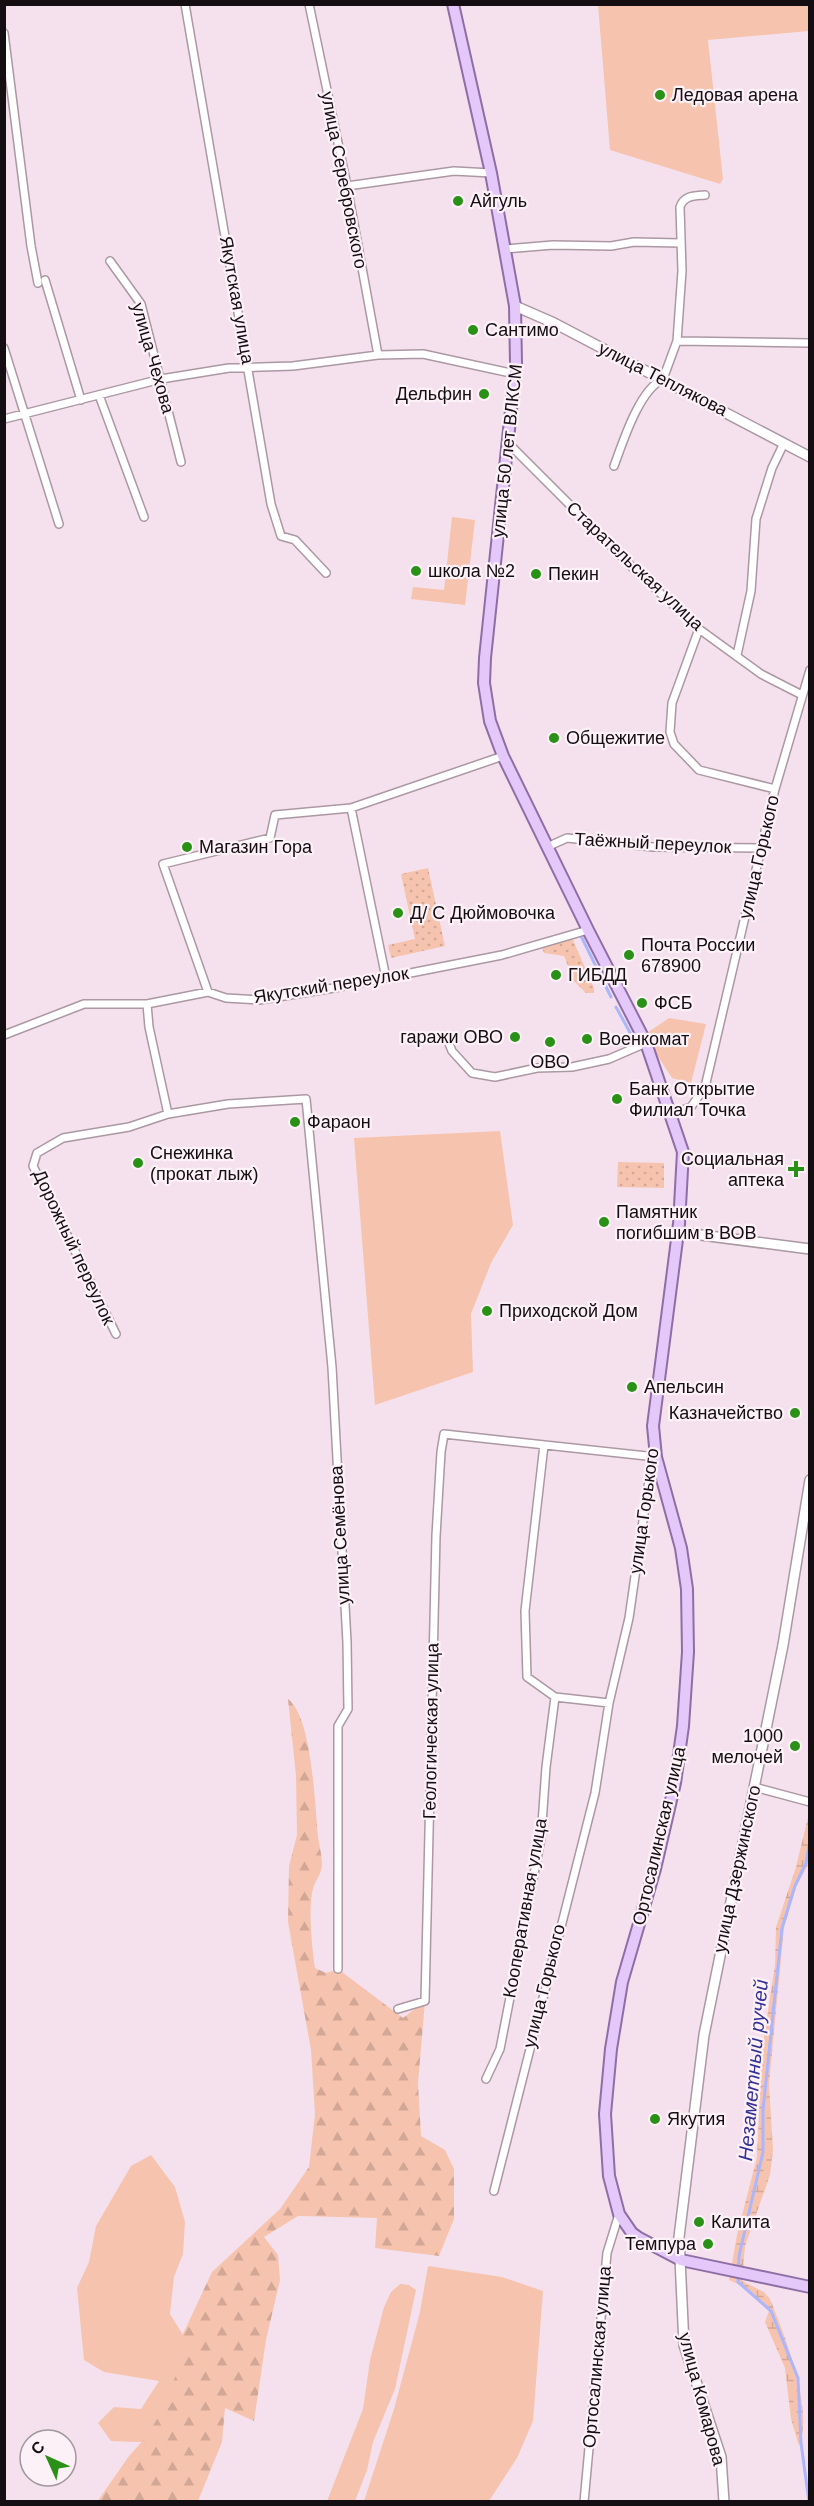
<svg xmlns="http://www.w3.org/2000/svg" width="814" height="2506" viewBox="0 0 814 2506" font-family="Helvetica,sans-serif">
<style>
.grass{fill:#f6c4ae}
.forest{fill:url(#forest-firs)}
.wetland{fill:url(#wetland-marsh)}
.park{fill:url(#park-dots)}
.lines{fill:none;stroke-linecap:round;stroke-linejoin:round}
.stream{stroke:#abb6fe;stroke-width:3}
.street-casing{stroke:#ab98a3;stroke-width:10}
.secondary-casing{stroke:#ab98a3;stroke-width:12}
.primary-casing{stroke:#8f6ea5;stroke-width:14}
.street{stroke:#fff;stroke-width:7}
.secondary{stroke:#fff;stroke-width:9}
.primary{stroke:#e3c8f9;stroke-width:10}
.poi-dot{fill:#289116;stroke:#fdf1f8;stroke-width:2}
.labels{text-anchor:middle;stroke-width:4.5;stroke-linejoin:round;paint-order:stroke}
.poi-label{font-size:18px;fill:#140d11;stroke:#fdf1f8;text-anchor:start}
.street-label{font-size:18px;fill:#140d11;stroke:#fdf1f8}
.water-label{font-size:20px;font-style:italic;fill:#353296;stroke:#fdf1f8}
</style>
<defs>
<pattern id="forest-firs" width="22" height="20" patternUnits="userSpaceOnUse" patternTransform="scale(1.5)"><rect width="22" height="20" fill="#f6c4ae"/><path d="M5 1l3.5 6h-7zM16 11l3.5 6h-7z" fill="#d2a795"/></pattern>
<pattern id="wetland-marsh" width="20" height="14" patternUnits="userSpaceOnUse" patternTransform="scale(1.5)"><rect width="20" height="14" fill="#f6c4ae"/><path d="M1 5h8M5 5V1M11 12h8M15 12V8" fill="none" stroke="#d2a795"/></pattern>
<pattern id="park-dots" width="8" height="8" patternUnits="userSpaceOnUse" patternTransform="scale(1.5)"><rect width="8" height="8" fill="#f6c4ae"/><path d="M2 2h.1M6 6h.1" fill="none" stroke="#d2a795" stroke-width="1.8" stroke-linecap="round"/></pattern>
</defs>
<rect width="100%" height="100%" fill="#f5e1ed"/>
<path class="grass" d="M598 5H809V31L708 40 723 179 720 184 610 150Z
M452 517 475 520 465 605 411 599 413 587 444 590Z
M669 1018 706 1024 691 1083 672 1078 644 1035Z
M500 1131 513 1225 491 1263 471 1314 473 1372 375 1405 354 1138Z
M151 2155 175 2187 185 2222 183 2254 174 2277 170 2314 203 2367 161 2443 111 2441 98 2423 114 2407 141 2409 159 2381 104 2372 84 2360 77 2288 89 2262 96 2226 131 2166Z
M428 2266 502 2277 543 2291 533 2421 517 2458 489 2501H364L394 2409 420 2312Z
M400 2284 409 2285 416 2290 395 2389 373 2442 367 2470 355 2501H327L363 2409 370 2360 384 2307 391 2292Z"/>
<path class="forest" d="M288 1699C312 1716 315 1806 318 1836 319 1845 322 1855 322 1864 322 1874 315 1880 313 1889 308 1906 312 1950 315 1968L326 1973 338 1969 403 2018 425 2001 418 2083 421 2136 445 2150 454 2169V2219L439 2256 375 2248 377 2218 298 2216 264 2237 278 2255 280 2280 266 2340 254 2421 225 2408 222 2442 198 2501 97 2502 129 2456 146 2437 162 2411 175 2377 183 2334 212 2272 280 2209 309 2167 315 2114 311 2050 288 1922 289 1866 297 1835 296 1776Z"/>
<path class="wetland" d="M809 1813V1863L796 1886 784 1928 769 2084 773 2150 770 2175 745 2246 742 2281 764 2292 770 2299C785 2336 814 2409 799 2446L791 2419 785 2368 765 2322 769 2311 740 2285 729 2280 737 2235 757 2157 762 2050 775 1965 776 1927 796 1867Z"/>
<path class="park" d="M428 868 445 946 391 958 388 945 415 939 401 874Z
M572 938 594 988V993H586L574 981 564 956 544 953 541 945Z
M618 1162 664 1163V1188L617 1187Z"/>
<g class="lines">
<path class="stream" d="M581 936 611 997
M616 1007 633 1038
M809 2502 801 2443 798 2378 771 2311 738 2282 739 2256 763 2152V2110L782 1928 795 1886 806 1863 810 1839"/>
<defs>
<path id="street" d="M185 4 271 504 281 536 295 540 326 573
M309 4 347 186 378 355
M4 33 31 246 38 283
M347 186 454 171 491 173
M505 249 553 245 611 246 634 242 680 243
M110 261 141 304 181 462
M45 280 81 400
M677 341 810 343
M4 348 59 524
M99 395 144 517
M4 419 161 379 229 368 293 366 378 355 423 354 515 374
M508 443 632 567 699 629 761 674 802 695
M614 466C623 442 639 390 663 379L677 341 682 271 680 207C684 195 695 196 705 195
M699 629 672 703 670 732 674 744 699 770 775 789
M737 655 751 591 756 519 772 468 784 443
M351 808 386 978
M547 847 567 838 653 847 761 848
M208 992 163 864 270 838 275 815 351 808 503 756
M147 1004 149 1027 168 1114
M4 1035 84 1004H147L208 992 226 998 259 1000 334 988 502 955 588 930
M446 1036 452 1051 472 1073 495 1077 537 1068 572 1067 609 1059 646 1043
M672 1114 691 1107 705 1087 775 789 810 670
M116 1334 33 1166 37 1153 63 1138 129 1127 168 1114 228 1104 306 1099 332 1367 347 1642 348 1709 338 1726V1969
M544 1445 525 1611 527 1677 555 1697 609 1703
M754 1787 810 1802
M398 2009 425 2001 436 1536 441 1452 444 1434 656 1457 648 1486 629 1618 609 1703 595 1793 494 2191
M486 2079 500 2049 541 1838 546 1767 555 1697
M584 2502 607 2253 619 2214"/>
<path id="secondary" d="M515 306 554 323 810 457
M678 1232 810 1249
M724 2502 721 2457 684 2345 679 2237 704 2035 783 1645 810 1480"/>
<path id="primary" d="M453 4 491 173 515 306 516 363 485 658 484 683 490 721 503 756 588 930 646 1043 683 1152 679 1224 653 1426 656 1457 681 1548 687 1589 688 1652 683 1726 675 1783 655 1869 622 1982 611 2049 605 2114 609 2176 619 2214 632 2233 639 2238 681 2260 810 2287"/>
</defs>
<use href="#street" class="street-casing"/>
<use href="#secondary" class="secondary-casing"/>
<use href="#primary" class="primary-casing"/>
<use href="#street" class="street"/>
<use href="#secondary" class="secondary"/>
<use href="#primary" class="primary"/>
</g>
<g class="poi-dot">
<circle cx="660" cy="95" r="6"/>
<circle cx="458" cy="201" r="6"/>
<circle cx="473" cy="330" r="6"/>
<circle cx="484" cy="394" r="6"/>
<circle cx="416" cy="571" r="6"/>
<circle cx="536" cy="574" r="6"/>
<circle cx="554" cy="738" r="6"/>
<circle cx="187" cy="847" r="6"/>
<circle cx="398" cy="913" r="6"/>
<circle cx="629" cy="955" r="6"/>
<circle cx="556" cy="975" r="6"/>
<circle cx="642" cy="1003" r="6"/>
<circle cx="515" cy="1037" r="6"/>
<circle cx="587" cy="1039" r="6"/>
<circle cx="550" cy="1042" r="6"/>
<circle cx="617" cy="1099" r="6"/>
<circle cx="295" cy="1122" r="6"/>
<circle cx="138" cy="1163" r="6"/>
<path d="M793 1160h6v6h6v6h-6v6h-6v-6h-6v-6h6z"/>
<circle cx="604" cy="1222" r="6"/>
<circle cx="487" cy="1311" r="6"/>
<circle cx="632" cy="1387" r="6"/>
<circle cx="795" cy="1413" r="6"/>
<circle cx="795" cy="1746" r="6"/>
<circle cx="655" cy="2119" r="6"/>
<circle cx="699" cy="2222" r="6"/>
<circle cx="708" cy="2244" r="6"/>
</g>
<g class="labels">
<g class="poi-label">
<text x="672" y="101">Ледовая арена</text>
<text x="470" y="207">Айгуль</text>
<text x="485" y="336">Сантимо</text>
<text x="472" y="400" text-anchor="end">Дельфин</text>
<text x="428" y="577">школа №2</text>
<text x="548" y="580">Пекин</text>
<text x="566" y="744">Общежитие</text>
<text x="199" y="853">Магазин Гора</text>
<text x="410" y="919">Д/ С Дюймовочка</text>
<text x="641" y="951">Почта России<tspan x="641" dy="21">678900</tspan></text>
<text x="568" y="981">ГИБДД</text>
<text x="654" y="1009">ФСБ</text>
<text x="503" y="1043" text-anchor="end">гаражи ОВО</text>
<text x="599" y="1045">Военкомат</text>
<text x="550" y="1068" text-anchor="middle">ОВО</text>
<text x="629" y="1095">Банк Открытие<tspan x="629" dy="21">Филиал Точка</tspan></text>
<text x="307" y="1128">Фараон</text>
<text x="150" y="1159">Снежинка<tspan x="150" dy="21">(прокат лыж)</tspan></text>
<text x="784" y="1165" text-anchor="end">Социальная<tspan x="784" dy="21">аптека</tspan></text>
<text x="616" y="1218">Памятник<tspan x="616" dy="21">погибшим в ВОВ</tspan></text>
<text x="499" y="1317">Приходской Дом</text>
<text x="644" y="1393">Апельсин</text>
<text x="783" y="1419" text-anchor="end">Казначейство</text>
<text x="783" y="1742" text-anchor="end">1000<tspan x="783" dy="21">мелочей</tspan></text>
<text x="667" y="2125">Якутия</text>
<text x="711" y="2228">Калита</text>
<text x="696" y="2250" text-anchor="end">Темпура</text>
</g>
<g class="street-label">
<text transform="translate(344 180) rotate(79)" y="6">улица Серебровского</text>
<text transform="translate(237 300) rotate(80)" y="6">Якутская улица</text>
<text transform="translate(153 358) rotate(74)" y="6">улица Чехова</text>
<text transform="translate(663 379) rotate(27)" y="6">улица Теплякова</text>
<text transform="translate(507 451) rotate(-84)" y="6">улица 50 лет ВЛКСМ</text>
<text transform="translate(635 566) rotate(43)" y="6">Старательская улица</text>
<text transform="translate(653 843) rotate(3)" y="6">Таёжный переулок</text>
<text transform="translate(759 857) rotate(-77)" y="6">улица Горького</text>
<text transform="translate(331 985) rotate(-9)" y="6">Якутский переулок</text>
<text transform="translate(74 1247) rotate(65)" y="6">Дорожный переулок</text>
<text transform="translate(644 1511) rotate(-82)" y="6">улица Горького</text>
<text transform="translate(340 1535) rotate(-93)" y="6">улица Семёнова</text>
<text transform="translate(431 1731) rotate(-89)" y="6">Геологическая улица</text>
<text transform="translate(659 1836) rotate(-77)" y="6">Ортосалинская улица</text>
<text transform="translate(737 1869) rotate(-78)" y="6">улица Дзержинского</text>
<text transform="translate(525 1908) rotate(-80)" y="6">Кооперативная улица</text>
<text transform="translate(544 1986) rotate(-76)" y="6">улица Горького</text>
<text transform="translate(597 2357) rotate(-85)" y="6">Ортосалинская улица</text>
<text transform="translate(702 2399) rotate(75)" y="6">улица Комарова</text>
</g>
<g class="water-label">
<text transform="translate(753 2070) rotate(-85)" y="7">Незаметный ручей</text>
</g>
</g>
<rect width="814" height="2506" fill="none" stroke="#140d11" stroke-width="12"/>
<g transform="translate(48 2458) rotate(315)"><circle r="28" fill="#fdf1f8" stroke="#a0969c" stroke-width="1.5"/>
<path d="M0-4.5L10 22L0 15L-10 22Z" fill="#289116"/>
<text y="-9" font-size="16" font-weight="bold" text-anchor="middle" fill="#140d11">С</text>
</g>
</svg>
